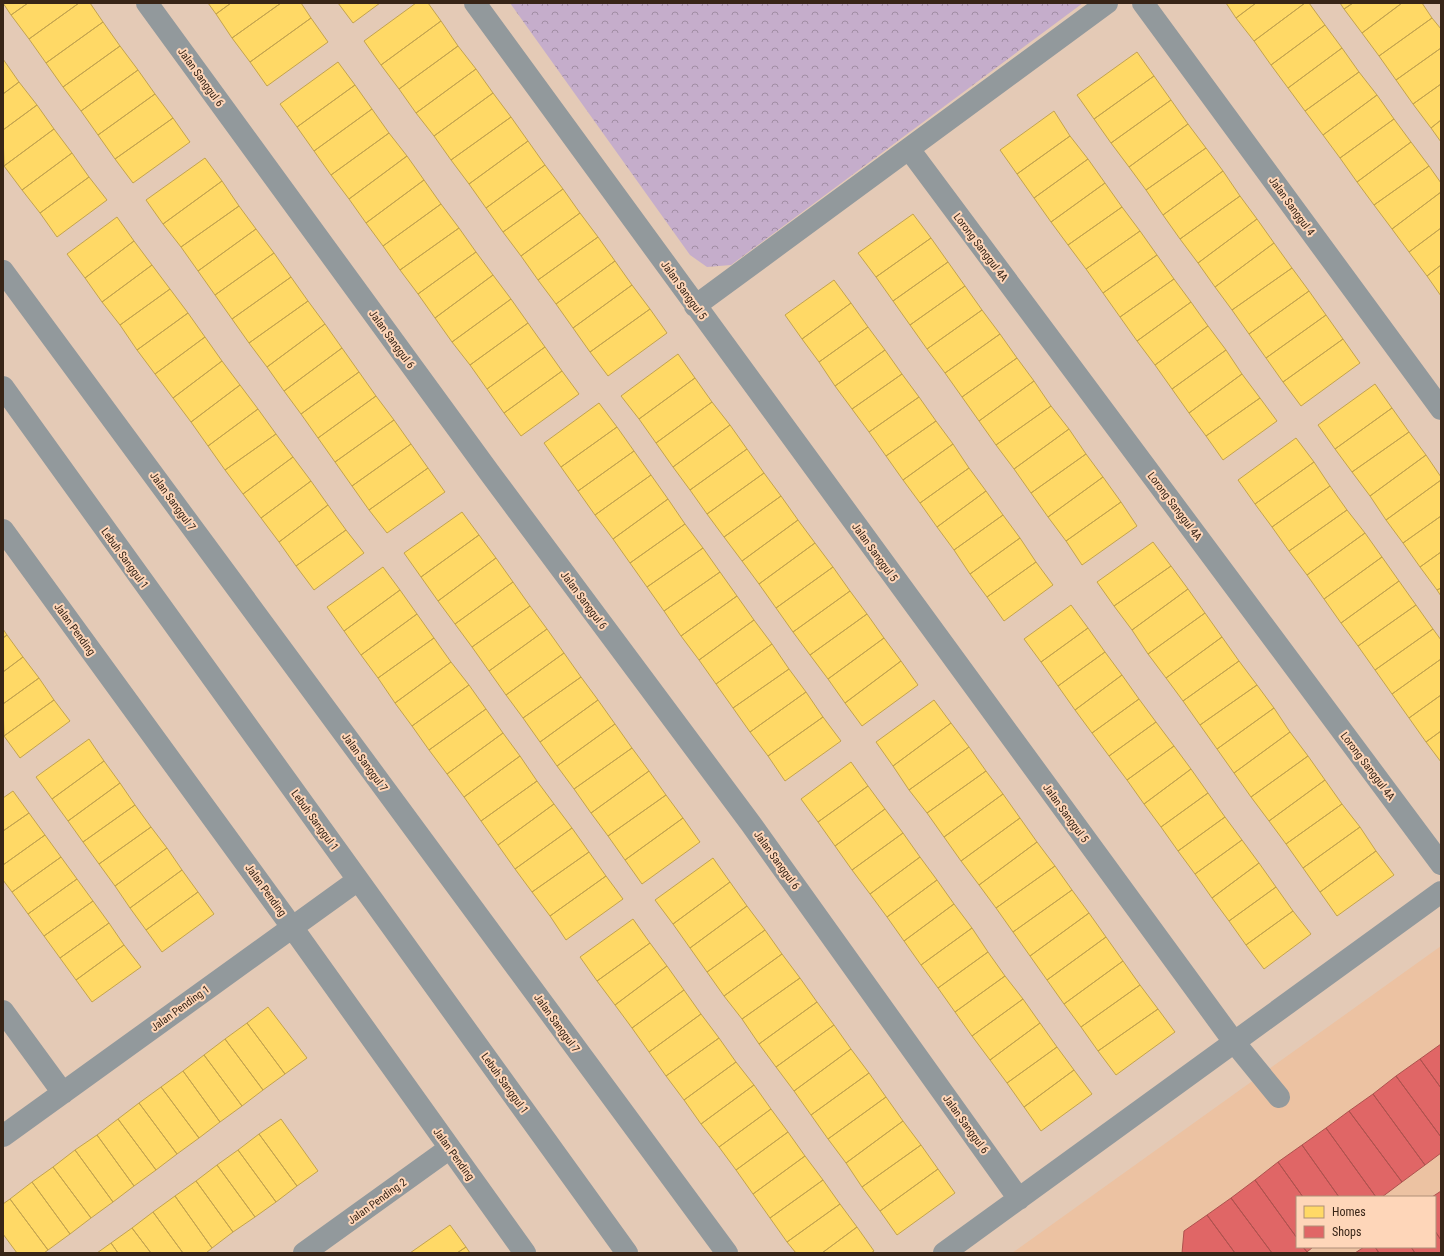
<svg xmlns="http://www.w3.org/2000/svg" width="1444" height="1256" viewBox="0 0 1444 1256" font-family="'Roboto Condensed',sans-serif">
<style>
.built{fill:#ecc2a2;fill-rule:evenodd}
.park{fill:url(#park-crowns)}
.homes{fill:#ffd966;stroke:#c3a34e}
.shops{fill:#e06666;stroke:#ae524e}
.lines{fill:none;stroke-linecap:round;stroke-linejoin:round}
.minor{stroke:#92999c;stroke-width:22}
.labels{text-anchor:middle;stroke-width:4;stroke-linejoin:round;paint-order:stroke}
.street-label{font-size:11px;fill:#382517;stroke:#fed6b9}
</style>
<defs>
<pattern id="park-crowns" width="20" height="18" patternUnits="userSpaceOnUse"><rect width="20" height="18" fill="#c5adcb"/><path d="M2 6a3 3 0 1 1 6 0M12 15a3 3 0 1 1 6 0" fill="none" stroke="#a18da4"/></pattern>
</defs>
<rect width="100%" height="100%" fill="#e4cab6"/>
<path class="built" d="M1441 946V1253H1012ZM1297 1197H1435V1247H1297Z"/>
<path class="park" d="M510 3H1083L731 265 707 267 690 255Z"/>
<path class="homes" d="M3 3H28L11 15Z
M28 3H79L29 39 11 15Z
M79 3H90L103 22 46 63 29 39Z
M208 3H231L216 14Z
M231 3H281L232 38 216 14Z
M281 3H301L311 18 250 62 232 38Z
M338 3H380L353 23Z
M416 3H428L441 21 381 65 364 41Z
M1226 3H1256L1236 18Z
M1256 3H1305L1254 41 1236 18Z
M1305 3H1309L1325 25 1271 65 1254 41Z
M1340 3H1353L1344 9Z
M1353 3H1402L1362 33 1344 9Z
M1402 3H1422L1432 18 1379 56 1362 33Z
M311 18 328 42 267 86 250 62Z
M1432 18 1441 29V48L1396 80 1379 56Z
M441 21 458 46 399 89 381 65Z
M103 22 120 46 63 87 46 63Z
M1325 25 1342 48 1288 88 1271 65Z
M120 46 138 70 81 111 63 87Z
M458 46 476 69 416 113 399 89Z
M1342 48 1359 72 1305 111 1288 88Z
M1441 48V84L1413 104 1396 80Z
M1137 52 1154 76 1094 119 1077 95Z
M3 59 19 82 3 94Z
M338 62 355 85 297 127 280 104Z
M476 69 493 93 434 136 416 113Z
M138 70 155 94 98 135 81 111Z
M1359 72 1377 95 1323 135 1305 111Z
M1154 76 1171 100 1111 143 1094 119Z
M19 82 37 105 3 130V94Z
M1441 84V120L1431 128 1413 104Z
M355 85 372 109 314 151 297 127Z
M493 93 511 117 451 160 434 136Z
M155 94 173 118 115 159 98 135Z
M1377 95 1394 119 1340 158 1323 135Z
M1171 100 1188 124 1129 167 1111 143Z
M37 105 54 129 4 166 3 130Z
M372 109 389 133 331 175 314 151Z
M1054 111 1070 136 1017 174 1000 150Z
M511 117 528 141 469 184 451 160Z
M173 118 190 142 133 183 115 159Z
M1394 119 1411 142 1357 182 1340 158Z
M1441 120V142L1431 128Z
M1188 124 1206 148 1146 190 1129 167Z
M54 129 72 153 22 190 4 166Z
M389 133 407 156 349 199 331 175Z
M1070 136 1088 159 1034 198 1017 174Z
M528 141 545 165 486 208 469 184Z
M1411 142 1429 166 1374 205 1357 182Z
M1206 148 1223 171 1163 215 1146 190Z
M72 153 89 177 40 213 22 190Z
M407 156 424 180 366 223 349 199Z
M205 158 222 181 163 224 146 200Z
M1088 159 1105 183 1051 222 1034 198Z
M545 165 563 189 503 232 486 208Z
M1429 166 1441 183V192L1392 229 1374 205Z
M1223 171 1240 196 1180 239 1163 215Z
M89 177 107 200 57 237 40 213Z
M424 180 441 204 383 246 366 223Z
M222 181 239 206 181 247 163 224Z
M1105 183 1122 207 1068 245 1051 222Z
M563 189 580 213 521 256 503 232Z
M1441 192V228L1409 252 1392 229Z
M1240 196 1257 219 1198 263 1180 239Z
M441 204 459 228 400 270 383 246Z
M239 206 256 229 198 271 181 247Z
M1122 207 1140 231 1086 269 1068 245Z
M580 213 598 237 538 280 521 256Z
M913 214 931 238 876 277 858 253Z
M117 217 134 241 85 278 67 254Z
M1257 219 1274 243 1215 287 1198 263Z
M459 228 476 252 418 294 400 270Z
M1441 228V265L1427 276 1409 252Z
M256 229 274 253 215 295 198 271Z
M1140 231 1157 255 1103 293 1086 269Z
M598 237 615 261 556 304 538 280Z
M931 238 948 262 893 301 876 277Z
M134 241 152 265 102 302 85 278Z
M1274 243 1292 268 1232 310 1215 287Z
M476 252 493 275 435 318 418 294Z
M274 253 291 277 232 319 215 295Z
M1157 255 1174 279 1120 317 1103 293Z
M615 261 632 285 573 328 556 304Z
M948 262 965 286 910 325 893 301Z
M152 265 170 289 120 325 102 302Z
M1441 265V296L1427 276Z
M1292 268 1309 291 1249 334 1232 310Z
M493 275 511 299 452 342 435 318Z
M291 277 308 301 249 343 232 319Z
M1174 279 1191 302 1137 341 1120 317Z
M834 280 851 303 802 339 785 315Z
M632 285 650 309 590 352 573 328Z
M965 286 982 310 927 349 910 325Z
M170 289 188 313 137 350 120 325Z
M1309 291 1326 315 1266 358 1249 334Z
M511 299 528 323 470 365 452 342Z
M308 301 325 324 267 367 249 343Z
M1191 302 1208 326 1155 365 1137 341Z
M851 303 868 327 819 362 802 339Z
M650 309 667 333 608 376 590 352Z
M982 310 1000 334 945 373 927 349Z
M188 313 205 337 155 374 137 350Z
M1326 315 1343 339 1283 382 1266 358Z
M528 323 545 347 487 389 470 365Z
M325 324 342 348 284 391 267 367Z
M1208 326 1226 350 1172 389 1155 365Z
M868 327 885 350 835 386 819 362Z
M1000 334 1017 358 962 397 945 373Z
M205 337 222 361 173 398 155 374Z
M1343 339 1360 363 1301 406 1283 382Z
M545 347 562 371 504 413 487 389Z
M342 348 359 372 301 414 284 391Z
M885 350 902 374 852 409 835 386Z
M1226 350 1242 374 1189 413 1172 389Z
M678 354 695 378 639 419 621 396Z
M1017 358 1034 381 979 421 962 397Z
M222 361 240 385 191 422 173 398Z
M562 371 579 394 521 436 504 413Z
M359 372 376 396 318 438 301 414Z
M902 374 919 397 869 432 852 409Z
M1242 374 1260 398 1206 436 1189 413Z
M695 378 712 402 656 443 639 419Z
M1034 381 1051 406 996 445 979 421Z
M1375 384 1392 408 1335 449 1318 425Z
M240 385 258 409 208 446 191 422Z
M376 396 394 420 335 462 318 438Z
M919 397 936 421 886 456 869 432Z
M1260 398 1277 421 1223 460 1206 436Z
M712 402 730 425 673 467 656 443Z
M599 403 617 427 561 467 544 443Z
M1051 406 1069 429 1014 469 996 445Z
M1392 408 1409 432 1352 472 1335 449Z
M258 409 276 434 225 470 208 446Z
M394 420 411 444 352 486 335 462Z
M936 421 953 444 903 480 886 456Z
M730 425 747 449 690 490 673 467Z
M617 427 634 451 578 491 561 467Z
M1069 429 1086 454 1031 493 1014 469Z
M1409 432 1426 455 1370 496 1352 472Z
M276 434 293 457 243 494 225 470Z
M1296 438 1314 462 1255 504 1238 480Z
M411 444 428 468 369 510 352 486Z
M953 444 969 468 920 503 903 480Z
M747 449 764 473 707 514 690 490Z
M634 451 651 475 595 515 578 491Z
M1086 454 1103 477 1048 517 1031 493Z
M1426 455 1441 477V480L1386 520 1370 496Z
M293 457 311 481 261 518 243 494Z
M1314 462 1330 486 1272 527 1255 504Z
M428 468 445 492 387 533 369 510Z
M969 468 986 491 937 527 920 503Z
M764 473 781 496 724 537 707 514Z
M651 475 668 499 613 539 595 515Z
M1103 477 1121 502 1066 541 1048 517Z
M1441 480V516L1403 543 1386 520Z
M311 481 328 505 279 542 261 518Z
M1330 486 1347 510 1289 551 1272 527Z
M986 491 1003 515 954 550 937 527Z
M781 496 798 520 742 561 724 537Z
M668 499 685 524 630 563 613 539Z
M1121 502 1137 526 1082 565 1066 541Z
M328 505 346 530 296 566 279 542Z
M1347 510 1365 533 1307 575 1289 551Z
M462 512 479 535 421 577 404 553Z
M1003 515 1020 538 970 574 954 550Z
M1441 516V552L1420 567 1403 543Z
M798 520 815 543 759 584 742 561Z
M685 524 703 548 647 587 630 563Z
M346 530 364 553 314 590 296 566Z
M1365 533 1382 557 1324 599 1307 575Z
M479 535 496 558 438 601 421 577Z
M1020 538 1036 562 987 597 970 574Z
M1153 542 1171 566 1114 606 1097 582Z
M815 543 833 567 776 608 759 584Z
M703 548 720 572 664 611 647 587Z
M1441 552V588L1437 590 1420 567Z
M1382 557 1399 581 1341 623 1324 599Z
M496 558 513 582 455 624 438 601Z
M1036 562 1053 585 1004 621 987 597Z
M1171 566 1188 589 1132 630 1114 606Z
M383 567 400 590 344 631 327 607Z
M833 567 850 591 793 632 776 608Z
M720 572 737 596 681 636 664 611Z
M1399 581 1416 605 1358 646 1341 623Z
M513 582 530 606 472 647 455 624Z
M1441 588V596L1437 590Z
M1188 589 1205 613 1148 654 1132 630Z
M400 590 417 614 361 655 344 631Z
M850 591 867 614 810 655 793 632Z
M737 596 754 620 699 660 681 636Z
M1071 605 1088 628 1041 662 1024 639Z
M1416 605 1433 629 1375 670 1358 646Z
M530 606 547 629 489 671 472 647Z
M1205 613 1222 637 1166 678 1148 654Z
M417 614 434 638 378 678 361 655Z
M867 614 884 638 828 679 810 655Z
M754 620 772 644 716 684 699 660Z
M1088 628 1105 652 1058 686 1041 662Z
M3 629 7 635 3 638Z
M547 629 564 653 506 695 489 671Z
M1433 629 1441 640V659L1392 694 1375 670Z
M7 635 23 657 3 672V638Z
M1222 637 1239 661 1183 701 1166 678Z
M434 638 451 662 395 703 378 678Z
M884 638 901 661 845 703 828 679Z
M772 644 789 669 733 708 716 684Z
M1105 652 1122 675 1075 710 1058 686Z
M564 653 581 677 523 718 506 695Z
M23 657 39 678 3 704V672Z
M1441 659V695L1409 718 1392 694Z
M901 661 918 685 862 726 845 703Z
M1239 661 1257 685 1200 725 1183 701Z
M451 662 469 685 412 726 395 703Z
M789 669 806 692 750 732 733 708Z
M1122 675 1139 699 1092 733 1075 710Z
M581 677 598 700 540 742 523 718Z
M39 678 54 700 4 736 3 704Z
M469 685 486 709 429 750 412 726Z
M1257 685 1274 708 1217 749 1200 725Z
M806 692 823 717 768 756 750 732Z
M1441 695V731L1426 742 1409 718Z
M1139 699 1156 722 1109 756 1092 733Z
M54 700 70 721 20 758 4 736Z
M598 700 615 724 557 766 540 742Z
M934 700 951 723 893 766 876 742Z
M1274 708 1290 732 1234 773 1217 749Z
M486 709 503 733 447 774 429 750Z
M823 717 841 741 785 781 768 756Z
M1156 722 1174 746 1127 780 1109 756Z
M951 723 969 747 909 790 893 766Z
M615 724 632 748 574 789 557 766Z
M1441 731V762L1426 742Z
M1290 732 1308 756 1251 797 1234 773Z
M503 733 520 756 464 797 447 774Z
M89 739 104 761 52 799 36 777Z
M1174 746 1191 769 1144 804 1127 780Z
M969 747 986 771 927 813 909 790Z
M632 748 649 771 591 813 574 789Z
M520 756 537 781 481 821 464 797Z
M1308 756 1325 780 1269 821 1251 797Z
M104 761 120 783 68 821 52 799Z
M851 762 868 786 818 822 801 799Z
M1191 769 1208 793 1161 827 1144 804Z
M649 771 666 795 608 836 591 813Z
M986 771 1003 794 944 837 927 813Z
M1325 780 1342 804 1286 844 1269 821Z
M537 781 554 804 498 845 481 821Z
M120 783 135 805 83 842 68 821Z
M868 786 885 809 835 846 818 822Z
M13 791 29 813 3 831V798Z
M1208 793 1225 817 1178 851 1161 827Z
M1003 794 1020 818 961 861 944 837Z
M666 795 683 818 625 860 608 836Z
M554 804 572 828 515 869 498 845Z
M1342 804 1360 827 1303 868 1286 844Z
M135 805 151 827 99 864 83 842Z
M885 809 903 833 852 870 835 846Z
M29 813 45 835 3 865V831Z
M1225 817 1242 840 1195 874 1178 851Z
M683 818 700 842 642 884 625 860Z
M1020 818 1037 842 979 885 961 861Z
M151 827 167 848 115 886 99 864Z
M1360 827 1376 851 1320 892 1303 868Z
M572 828 589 852 532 892 515 869Z
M903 833 920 857 870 894 852 870Z
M45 835 61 857 12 892 3 880V865Z
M1242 840 1259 863 1212 898 1195 874Z
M1037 842 1055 866 996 908 979 885Z
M167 848 182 870 130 908 115 886Z
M1376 851 1394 875 1337 916 1320 892Z
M589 852 606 876 550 916 532 892Z
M61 857 77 879 28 914 12 892Z
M920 857 937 880 887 917 870 894Z
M713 858 730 882 673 924 655 900Z
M1259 863 1276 887 1229 921 1212 898Z
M1055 866 1072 890 1013 932 996 908Z
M182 870 198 892 146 930 130 908Z
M606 876 623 899 566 940 550 916Z
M77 879 93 901 44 936 28 914Z
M937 880 954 904 904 941 887 917Z
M730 882 747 906 690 948 673 924Z
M1276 887 1293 911 1246 945 1229 921Z
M1072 890 1089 913 1030 956 1013 932Z
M198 892 214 914 162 952 146 930Z
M93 901 109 923 60 958 44 936Z
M954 904 972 928 921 965 904 941Z
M747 906 765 930 707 972 690 948Z
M1293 911 1311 934 1264 969 1246 945Z
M1089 913 1106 937 1047 980 1030 956Z
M633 919 650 943 597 981 580 957Z
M109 923 124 945 76 980 60 958Z
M972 928 988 952 938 988 921 965Z
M765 930 782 954 724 996 707 972Z
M1106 937 1123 961 1064 1004 1047 980Z
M650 943 667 966 615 1005 597 981Z
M124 945 141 967 92 1002 76 980Z
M988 952 1005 976 955 1012 938 988Z
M782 954 800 978 742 1019 724 996Z
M1123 961 1140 985 1081 1027 1064 1004Z
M667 966 684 990 632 1028 615 1005Z
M1005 976 1023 999 972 1036 955 1012Z
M800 978 817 1002 759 1044 742 1019Z
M1140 985 1158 1009 1098 1051 1081 1027Z
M684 990 701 1014 649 1052 632 1028Z
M1023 999 1040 1023 990 1060 972 1036Z
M817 1002 834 1025 776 1067 759 1044Z
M268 1007 307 1058 285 1074 247 1023Z
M1158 1009 1175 1032 1116 1075 1098 1051Z
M701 1014 719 1038 666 1076 649 1052Z
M247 1023 285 1074 263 1090 225 1039Z
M1040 1023 1057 1047 1007 1083 990 1060Z
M834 1025 851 1049 794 1091 776 1067Z
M719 1038 736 1062 684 1100 666 1076Z
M225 1039 263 1090 242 1106 204 1055Z
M1057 1047 1074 1070 1024 1107 1007 1083Z
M851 1049 869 1073 811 1115 794 1091Z
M204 1055 242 1106 220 1122 183 1071Z
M736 1062 754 1085 701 1124 684 1100Z
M1074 1070 1092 1094 1041 1131 1024 1107Z
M183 1071 220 1122 199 1138 161 1087Z
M869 1073 886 1097 828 1139 811 1115Z
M754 1085 771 1109 719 1147 701 1124Z
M161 1087 199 1138 177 1154 139 1103Z
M886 1097 903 1121 846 1163 828 1139Z
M139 1103 177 1154 156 1170 118 1119Z
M771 1109 788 1132 736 1170 719 1147Z
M118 1119 156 1170 134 1186 97 1135Z
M281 1119 318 1171 297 1186 259 1134Z
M903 1121 921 1145 862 1187 846 1163Z
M788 1132 805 1156 753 1194 736 1170Z
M259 1134 297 1186 276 1202 238 1150Z
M97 1135 134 1186 113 1202 75 1150Z
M921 1145 938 1169 880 1211 862 1187Z
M75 1150 113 1202 91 1218 53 1167Z
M238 1150 276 1202 255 1217 217 1165Z
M805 1156 823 1180 770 1218 753 1194Z
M217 1165 255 1217 233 1232 196 1181Z
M53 1167 91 1218 70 1234 32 1182Z
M938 1169 955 1193 897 1235 880 1211Z
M823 1180 840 1204 787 1242 770 1218Z
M196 1181 233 1232 212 1248 175 1196Z
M32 1182 70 1234 48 1250 10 1199Z
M175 1196 212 1248 206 1253H183L153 1212Z
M10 1199 48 1250 44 1253H17L3 1234V1204Z
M840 1204 857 1227 822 1253H796L787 1242Z
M153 1212 183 1253H151L132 1228Z
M450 1225 466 1247 457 1253H410Z
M857 1227 874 1251 871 1253H822Z
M132 1228 151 1253H118L111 1243Z
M111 1243 118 1253H97Z
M466 1247 470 1253H457Z"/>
<path class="shops" d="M1441 1044V1088L1420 1059Z
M1420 1059 1441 1088V1137L1396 1076Z
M1396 1076 1441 1137V1153L1425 1165 1373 1094Z
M1373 1094 1425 1165 1402 1182 1349 1111Z
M1349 1111 1402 1182 1382 1197H1376L1326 1128Z
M1326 1128 1376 1197H1339L1302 1145Z
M1302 1145 1339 1197H1303L1278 1162Z
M1278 1162 1303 1197H1297V1238L1255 1180Z
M1255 1180 1297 1238V1247H1303L1307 1252 1305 1253H1272L1231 1198Z
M1441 1191V1240L1435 1231V1197H1432Z
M1231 1198 1272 1253H1235L1207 1215Z
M1207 1215 1235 1253H1182L1184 1231Z
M1435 1231 1441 1240V1253H1415L1411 1247H1435Z
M1303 1247H1313L1307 1252Z
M1364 1247H1375L1379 1253H1355Z
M1375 1247H1411L1415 1253H1379Z"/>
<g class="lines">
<path class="minor" d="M147 3 489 472 751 824 1019 1199
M475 3 1234 1042 1279 1097
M1143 3 1441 409
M909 149 1441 864
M3 271 727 1253
M695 306 1107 3
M3 387 627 1253
M3 530 292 927 525 1253
M3 1011 63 1093
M3 1136 358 880
M304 1253 450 1148
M944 1253 1441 892"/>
</g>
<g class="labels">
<g class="street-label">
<text transform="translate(201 77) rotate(54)" y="4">Jalan Sanggul 6</text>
<text transform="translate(1292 206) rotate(54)" y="4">Jalan Sanggul 4</text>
<text transform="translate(981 247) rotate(53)" y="4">Lorong Sanggul 4A</text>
<text transform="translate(684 290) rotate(54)" y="4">Jalan Sanggul 5</text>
<text transform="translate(392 339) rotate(54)" y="4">Jalan Sanggul 6</text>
<text transform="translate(173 501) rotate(54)" y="4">Jalan Sanggul 7</text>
<text transform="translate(1175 506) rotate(53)" y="4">Lorong Sanggul 4A</text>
<text transform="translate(875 552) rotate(54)" y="4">Jalan Sanggul 5</text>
<text transform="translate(125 558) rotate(54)" y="4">Lebuh Sanggul 1</text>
<text transform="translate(584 600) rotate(53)" y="4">Jalan Sanggul 6</text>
<text transform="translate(75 629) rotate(54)" y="4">Jalan Pending</text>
<text transform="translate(365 762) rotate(54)" y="4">Jalan Sanggul 7</text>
<text transform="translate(1368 766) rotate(53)" y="4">Lorong Sanggul 4A</text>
<text transform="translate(1066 813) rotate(54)" y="4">Jalan Sanggul 5</text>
<text transform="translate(315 820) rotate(54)" y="4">Lebuh Sanggul 1</text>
<text transform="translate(777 860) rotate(54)" y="4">Jalan Sanggul 6</text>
<text transform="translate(266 890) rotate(54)" y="4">Jalan Pending</text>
<text transform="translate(180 1008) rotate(-36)" y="4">Jalan Pending 1</text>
<text transform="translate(557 1023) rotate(54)" y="4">Jalan Sanggul 7</text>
<text transform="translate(505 1083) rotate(54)" y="4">Lebuh Sanggul 1</text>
<text transform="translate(966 1124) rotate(54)" y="4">Jalan Sanggul 6</text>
<text transform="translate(454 1154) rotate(54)" y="4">Jalan Pending</text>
<text transform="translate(377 1201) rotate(-36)" y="4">Jalan Pending 2</text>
</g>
</g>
<rect width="1444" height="1256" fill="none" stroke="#382517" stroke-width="8"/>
<rect x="1296" y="1196" width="140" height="52" fill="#fed6b9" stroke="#af8f78"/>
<rect x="1304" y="1206" width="20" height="12" fill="#ffd966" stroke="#af8f78"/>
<text x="1332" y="1216" font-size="12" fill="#382517">Homes</text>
<rect x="1304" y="1226" width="20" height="12" fill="#e06666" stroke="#af8f78"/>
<text x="1332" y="1236" font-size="12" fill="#382517">Shops</text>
</svg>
